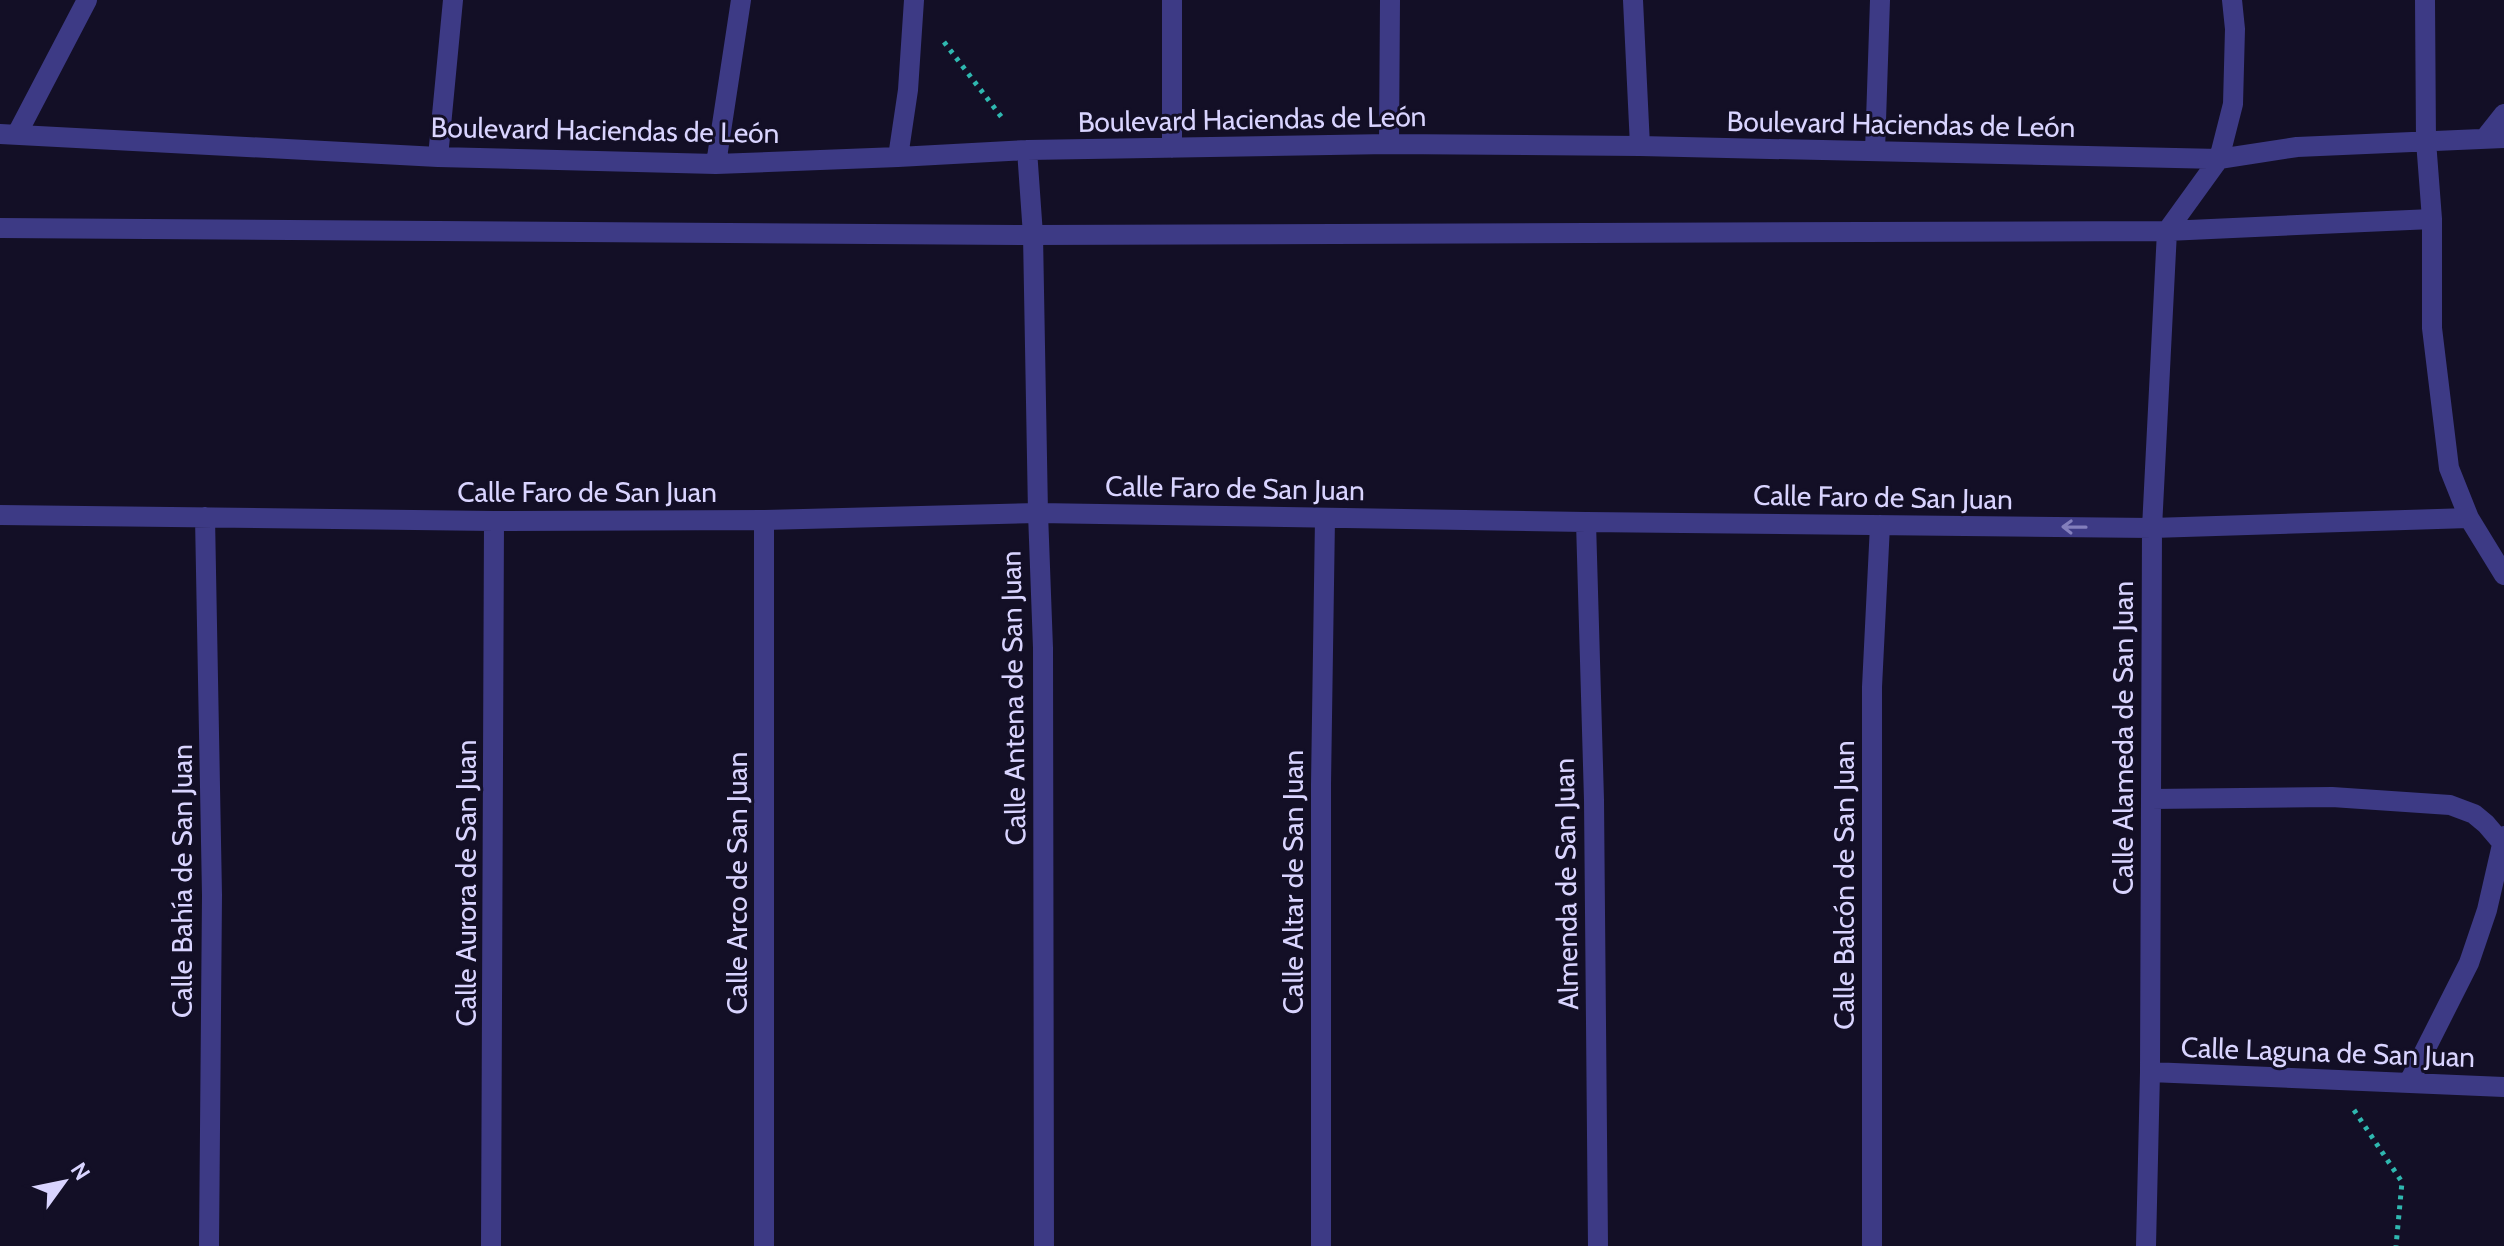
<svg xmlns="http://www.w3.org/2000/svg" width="2504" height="1246" viewBox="0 0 2504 1246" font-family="Cabin,sans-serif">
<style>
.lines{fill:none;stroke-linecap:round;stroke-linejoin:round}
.path{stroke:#2fb8b0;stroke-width:5;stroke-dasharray:4 6;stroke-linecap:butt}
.street{stroke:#3d3a85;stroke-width:20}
.oneway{stroke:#837fbc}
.labels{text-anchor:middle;stroke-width:6;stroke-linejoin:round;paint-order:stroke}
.street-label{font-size:28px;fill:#d9d4ff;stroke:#130f26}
</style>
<rect width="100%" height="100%" fill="#130f26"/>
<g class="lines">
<path class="path" d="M944 42 1003 119
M2354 1110 2402 1182 2396 1246"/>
<path class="street" d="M1633 0 1640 146
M2425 0 2426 141 2432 219V328L2449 468 2469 518 2504 575
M0 134 438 157 716 164 898 157 1027 150 1389 144 1640 146 2219 159 2297 147 2504 138
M17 134 87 0
M2485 138 2504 114
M1389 144 1390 0
M1172 148V0
M1027 150 1033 235 1038 513 1043 648 1044 1246
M1875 151 1880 0
M438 157 453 0
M898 157 908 90 914 0
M716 164 741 0
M0 228 1033 235 2167 231 2432 219
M0 515 494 521 764 520 1038 513 1586 522 2152 528 2469 518
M205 517 212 895 209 1246
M1586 522 1594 800 1598 1246
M2151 799 2332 797 2450 805 2474 814 2486 824 2504 845
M2150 1072 2504 1087
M2409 1082 2469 963 2487 910 2504 836
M491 1246 494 521
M764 1246V520
M1321 1246V784L1325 518
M1872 1246V687L1880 525
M2146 1246 2150 1072 2152 528 2167 231 2219 159 2233 104 2235 29 2232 0"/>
</g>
<defs><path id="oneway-shaft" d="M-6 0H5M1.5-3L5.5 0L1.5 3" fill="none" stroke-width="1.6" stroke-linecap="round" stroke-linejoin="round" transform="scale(2)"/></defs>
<use class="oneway" href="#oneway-shaft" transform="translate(2074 527) rotate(-179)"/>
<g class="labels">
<g class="street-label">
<text transform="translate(1252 119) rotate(-1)" y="10">Boulevard Haciendas de León</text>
<text transform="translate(1901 124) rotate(1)" y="10">Boulevard Haciendas de León</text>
<text transform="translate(605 130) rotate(1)" y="10">Boulevard Haciendas de León</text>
<text transform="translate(1235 488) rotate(1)" y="10">Calle Faro de San Juan</text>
<text x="587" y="502">Calle Faro de San Juan</text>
<text transform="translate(1883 497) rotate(1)" y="10">Calle Faro de San Juan</text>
<text transform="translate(1013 698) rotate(-91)" y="10">Calle Antena de San Juan</text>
<text transform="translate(2123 738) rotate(-90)" y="10">Calle Alameda de San Juan</text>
<text transform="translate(182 881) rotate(-90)" y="10">Calle Bahía de San Juan</text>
<text transform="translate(1293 882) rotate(-90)" y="10">Calle Altar de San Juan</text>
<text transform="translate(466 883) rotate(-90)" y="10">Calle Aurora de San Juan</text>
<text transform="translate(737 883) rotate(-90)" y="10">Calle Arco de San Juan</text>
<text transform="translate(1566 884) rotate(-91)" y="10">Almenda de San Juan</text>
<text transform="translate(1844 885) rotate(-90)" y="10">Calle Balcón de San Juan</text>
<text transform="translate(2328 1052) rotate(2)" y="10">Calle Laguna de San Juan</text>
</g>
</g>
<g transform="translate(64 1182) rotate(57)" stroke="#130f26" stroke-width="6" paint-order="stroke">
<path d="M0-6L14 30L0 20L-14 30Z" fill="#d9d4ff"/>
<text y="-12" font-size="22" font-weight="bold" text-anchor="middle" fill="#d9d4ff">N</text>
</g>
</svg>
